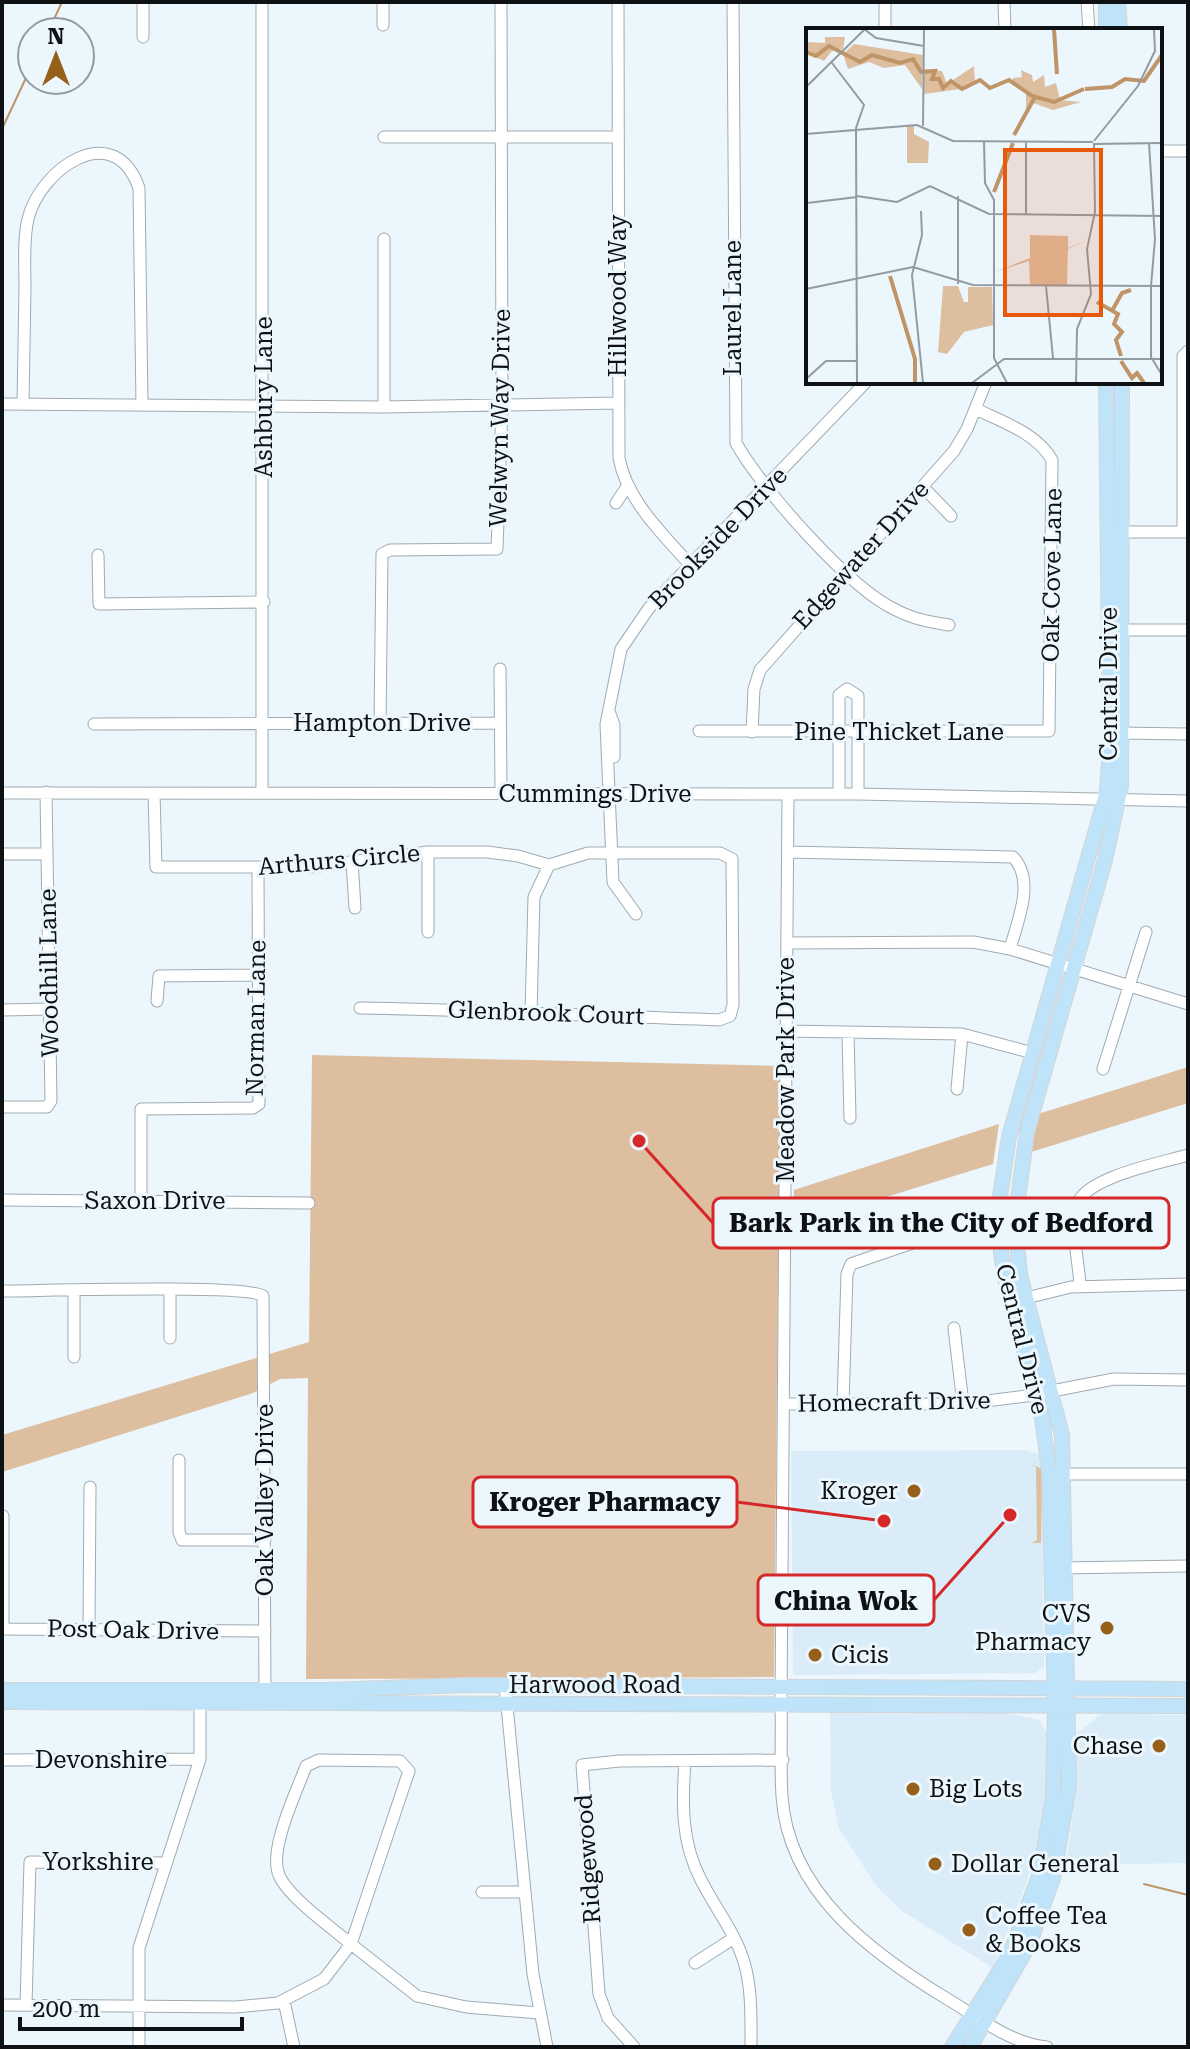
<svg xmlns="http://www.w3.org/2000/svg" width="1190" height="2049" viewBox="0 0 1190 2049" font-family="'Roboto Serif',serif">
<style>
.built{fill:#d9ecf7}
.green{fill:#ddbe9f}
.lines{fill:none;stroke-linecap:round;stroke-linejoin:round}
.stream{stroke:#bf9467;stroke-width:2}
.minor-casing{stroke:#a0abb1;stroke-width:13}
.major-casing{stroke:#d4d4d5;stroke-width:16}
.minor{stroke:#fff;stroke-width:11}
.major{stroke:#bfe4fa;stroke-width:14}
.poi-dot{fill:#97601a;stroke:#ebf6fd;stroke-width:3}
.labels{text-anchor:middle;stroke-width:6;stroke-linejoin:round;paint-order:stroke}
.street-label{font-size:24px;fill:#0e1214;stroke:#ebf6fd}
.poi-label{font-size:24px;fill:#0e1214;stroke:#ebf6fd;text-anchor:start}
.inset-river{fill:none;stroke:#bf9467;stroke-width:4}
.inset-road{fill:none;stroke:#939ba0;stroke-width:2}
.view{fill:#e8590c;fill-opacity:0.15;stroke:#e8590c;stroke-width:4}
.inset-edge{fill:none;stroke:#0e1214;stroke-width:4}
.leader{fill:none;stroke:#d62828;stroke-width:3}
.callout-dot{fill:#d62828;stroke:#ebf6fd;stroke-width:3}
.callout{fill:#ebf6fd;stroke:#d62828;stroke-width:3}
.callout-label{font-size:26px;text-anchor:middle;font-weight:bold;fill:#0e1214}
</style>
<rect width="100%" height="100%" fill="#ebf6fd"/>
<path class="built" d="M1023 1450 1039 1454 1042 1469 1044 1666 1035 1673 793 1675 791 1451Z
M830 1712H1000L1039 1720 1048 1735 1045 1806 1027 1881 993 1968 902 1911 878 1888 839 1829 831 1790Z
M1101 1714 1188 1715V1863L1066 1865 1073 1813 1076 1734Z"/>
<path class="green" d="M312 1055 780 1066 774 1677 306 1679 308 1378 280 1379 253 1393 2 1472V1435L309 1342Z
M1188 1067V1103L1028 1153 1038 1114Z
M999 1124 993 1164 792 1226 794 1190Z
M1031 1464 1042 1469 1041 1543H1031L1037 1540 1036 1467Z"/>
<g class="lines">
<path class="stream" d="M48 32 62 2
M2 129 32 65
M1144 1884 1188 1895"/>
<defs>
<path id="minor" d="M143 2V37
M383 2V25
M618 2 619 458C627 501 663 534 691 566
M733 2 736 443C761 488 850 589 896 610 913 619 930 622 949 625
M885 2V30
M1004 2 1005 30
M1087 2 1089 30
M384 137H618
M1160 151H1188
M384 239V407
M2 404 384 407 618 403
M23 404C24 365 24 326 25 287 25 265 23 240 28 219 40 169 114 117 139 188L142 405
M923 487 951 516
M616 503 628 485
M1117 532H1187
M1183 532V356L1188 351
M98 555 99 604 264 602
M1114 630H1188
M500 669 501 793
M610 714 614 725V757
M380 723 382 554 390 550 497 549 502 405 501 2
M94 724 500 723
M699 731H1049L1052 460C1037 433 1002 422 976 409
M752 732 754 689 760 670 954 451 967 429 986 382
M1117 733 1188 734
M2 793 858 794 1188 801
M154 793 156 867H311L428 852H487L518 856 549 865
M262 793V2
M839 794V695L847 689 858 696V794
M788 795 781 1705C782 1735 780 1766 782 1796 788 1893 874 1955 949 2000 979 2018 1012 2044 1047 2047
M428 852V932
M788 852 1013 857C1036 881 1017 922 1010 949
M2 854H46
M352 861 355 908
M636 914 613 882 606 724 621 649 649 608 866 382
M787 943 973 942 1010 949 1188 1004
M157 1001 159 976 259 975
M360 1008C480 1010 600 1016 719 1020L730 1016 733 1005 732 859 720 853H588L549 865 534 897 531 1013
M2 1010 50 1009
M786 1031 962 1034 1033 1053
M848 1034 850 1118
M1103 1069 1146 932
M957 1089 962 1034
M2 1107H47L51 1101 46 792
M2 1200 309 1203
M141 1200V1109L253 1108 259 1104 258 868
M1080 1286C1079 1262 1070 1228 1077 1205 1085 1177 1161 1163 1188 1155
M2 1291C37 1291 248 1284 263 1296L265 1697
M74 1291V1357
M170 1291V1338
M1026 1298 1071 1287 1188 1284
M954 1328 963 1404
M784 1404H963L1026 1396 1114 1379 1188 1380
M843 1404 847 1274 851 1264 962 1226 1006 1220
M179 1460V1532L182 1540H265
M1065 1474H1188
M1059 1568 1188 1566
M2 1629 265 1631
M3 1629V1516
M89 1630 90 1487
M505 1685 533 1974 547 2047
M2 1760 200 1759
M319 1760 400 1761 409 1771 351 1944C332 1928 288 1897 279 1875 268 1850 297 1791 306 1766Z
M685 1761C682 1803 681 1842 701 1880 715 1908 735 1932 744 1962 752 1988 751 2019 751 2047
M482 1892H525
M695 1963 734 1938
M284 2001 294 2047
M2 2005 236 2007 278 2003 324 1979 351 1944 417 1996 466 2007 539 2013
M26 2005 30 1862 166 1863
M139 2047V1948L200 1759V1695
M634 2047 608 2018 599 1994 582 1765 619 1761 783 1760"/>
<path id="major" d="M1106 2V30
M1118 2 1120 30
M2 1690H327L467 1685 1188 1689
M2 1702 1188 1706
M952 2047 1010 1954 1039 1876 1053 1798 1055 1705 1049 1470 1042 1418 1006 1283 1001 1253 1000 1197 1009 1137 1107 791 1110 748 1106 382
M970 2047 1029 1945 1054 1875 1069 1785 1062 1435 1020 1275 1015 1221 1027 1132 1105 860 1121 786 1122 382"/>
</defs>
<use href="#minor" class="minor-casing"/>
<use href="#major" class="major-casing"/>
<use href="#minor" class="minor"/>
<use href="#major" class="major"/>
</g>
<g class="poi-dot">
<circle cx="914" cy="1491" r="8"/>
<circle cx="1107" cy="1628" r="8"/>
<circle cx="815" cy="1655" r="8"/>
<circle cx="1159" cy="1746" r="8"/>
<circle cx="913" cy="1789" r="8"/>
<circle cx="935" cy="1864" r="8"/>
<circle cx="969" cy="1930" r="8"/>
</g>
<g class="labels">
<g class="street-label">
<text transform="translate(618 296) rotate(-90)" y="8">Hillwood Way</text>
<text transform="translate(733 308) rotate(-90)" y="8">Laurel Lane</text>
<text transform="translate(264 397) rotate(-90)" y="8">Ashbury Lane</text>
<text transform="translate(500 418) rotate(-89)" y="8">Welwyn Way Drive</text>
<text transform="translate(718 538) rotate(-46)" y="8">Brookside Drive</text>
<text transform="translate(861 555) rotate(-48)" y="8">Edgewater Drive</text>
<text transform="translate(1052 575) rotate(-89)" y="8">Oak Cove Lane</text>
<text transform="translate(1109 684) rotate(-90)" y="8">Central Drive</text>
<text x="382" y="731">Hampton Drive</text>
<text x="899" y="740">Pine Thicket Lane</text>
<text x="595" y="802">Cummings Drive</text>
<text transform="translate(339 860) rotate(-5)" y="8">Arthurs Circle</text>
<text transform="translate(49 973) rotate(-91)" y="8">Woodhill Lane</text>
<text transform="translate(546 1013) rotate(2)" y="8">Glenbrook Court</text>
<text transform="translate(256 1018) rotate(-89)" y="8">Norman Lane</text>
<text transform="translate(786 1070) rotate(-90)" y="8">Meadow Park Drive</text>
<text x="155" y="1209">Saxon Drive</text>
<text transform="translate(1022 1339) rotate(76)" y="8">Central Drive</text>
<text transform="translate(894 1402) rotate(-1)" y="8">Homecraft Drive</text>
<text transform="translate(265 1500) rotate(-90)" y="8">Oak Valley Drive</text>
<text transform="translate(133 1630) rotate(1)" y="8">Post Oak Drive</text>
<text x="595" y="1693">Harwood Road</text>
<text x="101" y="1768">Devonshire</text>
<text transform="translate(588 1859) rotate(-94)" y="8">Ridgewood</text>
<text x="98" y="1870">Yorkshire</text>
</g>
<g class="poi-label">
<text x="898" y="1499" text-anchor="end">Kroger</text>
<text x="1091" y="1622" text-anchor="end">CVS<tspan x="1091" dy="28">Pharmacy</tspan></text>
<text x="831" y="1663">Cicis</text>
<text x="1143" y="1754" text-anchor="end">Chase</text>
<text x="929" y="1797">Big Lots</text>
<text x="951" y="1872">Dollar General</text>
<text x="985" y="1924">Coffee Tea<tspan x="985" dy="28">&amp; Books</tspan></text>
</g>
</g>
<g transform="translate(806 28)">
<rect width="356" height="356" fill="#ebf6fd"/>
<path d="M19 9H39L37 21 26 23 18 33 0 25V14L19 15ZM48 16 117 27 116 61 99 37 78 40 63 34 42 41 37 26ZM168 38 169 56 162 60 118 66V41L136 43 141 56ZM215 42 226 47 227 54 238 47 239 59 250 55 254 72 275 74 247 82 227 75 220 88V61L206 55 207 50 216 49ZM101 98H108V106L123 114 122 135H101ZM224 207 262 208V220L279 213 262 221 261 257H224L223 233 189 244 224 230ZM137 258H152L158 274H162V259H186L187 297 158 304 141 326 132 324Z" fill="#ddbe9f"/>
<path class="inset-river" d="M248 1 251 46M0 24 10 28 23 18 54 34 66 27 94 35 107 31 115 44 129 43 126 51H133L137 60 145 53 156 61 174 52 184 60 203 52 226 68 248 74 278 61M279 61 306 59 319 51 338 53 356 27M208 107 229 69M188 164 207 115M84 248 109 331V355M291 274 312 286 308 296 316 304 310 312 315 328M307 281 316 265 325 262M315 333 326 350 331 345 338 355"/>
<path class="inset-road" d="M58 1 70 10 118 18M26 35 58 77 50 100 51 355M0 59 59 1M117 98 118 1M0 106 111 97 147 113 287 114M288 113 332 58 349 23 348 1M178 114 179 155 188 172V330L201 355M220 114V186M343 115 349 211 345 258M51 168 91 174 124 158 183 186 356 188M152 168V256M1 175 51 169M115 183 116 207 106 247 117 355M240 258 247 330M345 258V329L356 347M0 261 107 239 167 257 356 258M0 351 20 333H51M166 355 198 331H356M270 355 271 301 285 266 281 221 289 184 288 116 356 115"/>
<path class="view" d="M199 122H295V287H199Z"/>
<rect width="356" height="356" class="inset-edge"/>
</g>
<path class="leader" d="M639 1141L713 1223M884 1521L737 1502M1010 1515L934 1600"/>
<g class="callout-dot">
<circle cx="639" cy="1141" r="8"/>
<circle cx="884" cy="1521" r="8"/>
<circle cx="1010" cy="1515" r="8"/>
</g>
<g class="callout">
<rect x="713" y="1198" width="456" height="50" rx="8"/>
<rect x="473" y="1477" width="264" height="50" rx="8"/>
<rect x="758" y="1575" width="176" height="50" rx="8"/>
</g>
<g class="callout-label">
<text x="941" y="1232">Bark Park in the City of Bedford</text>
<text x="605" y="1511">Kroger Pharmacy</text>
<text x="846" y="1610">China Wok</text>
</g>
<rect width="1190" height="2049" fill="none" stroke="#0e1214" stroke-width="8"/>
<g transform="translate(56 56)"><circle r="38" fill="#ebf6fd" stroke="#939ba0" stroke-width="2"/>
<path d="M0-6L14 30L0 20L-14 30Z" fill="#97601a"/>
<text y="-12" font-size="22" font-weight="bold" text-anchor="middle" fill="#0e1214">N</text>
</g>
<path d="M20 2017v12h222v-12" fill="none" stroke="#0e1214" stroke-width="4"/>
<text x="32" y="2017" font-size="24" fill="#0e1214" stroke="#ebf6fd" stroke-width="6" paint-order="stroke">200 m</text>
</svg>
